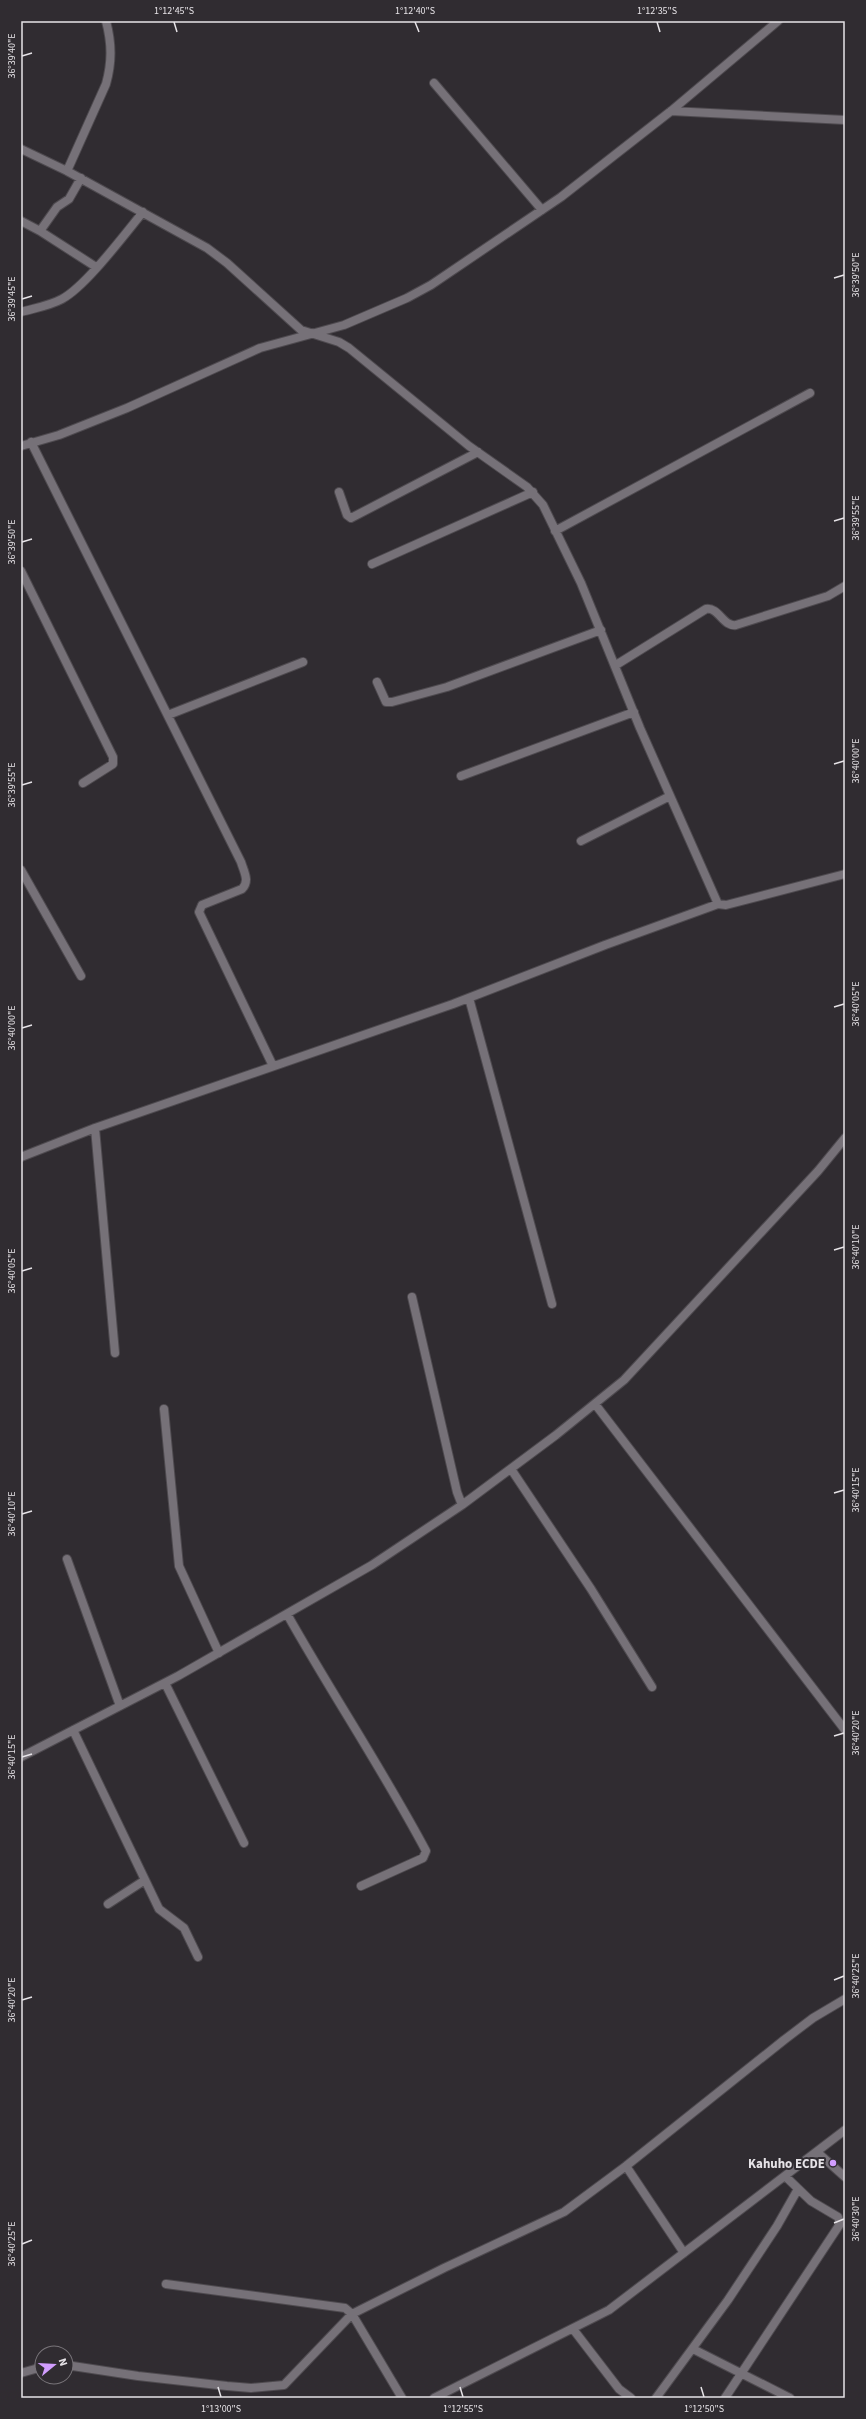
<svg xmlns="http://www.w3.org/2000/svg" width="866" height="2419" viewBox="0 0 866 2419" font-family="'Source Sans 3',sans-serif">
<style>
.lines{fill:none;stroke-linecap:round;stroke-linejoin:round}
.street-casing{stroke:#4e4a4f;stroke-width:10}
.street{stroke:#767178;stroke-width:8}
.ticks{fill:none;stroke:#e6e3e7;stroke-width:1.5}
.poi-dot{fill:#d19dfe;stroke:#302c31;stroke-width:1.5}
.labels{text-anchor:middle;stroke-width:4;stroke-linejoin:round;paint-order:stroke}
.poi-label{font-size:13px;font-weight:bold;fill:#e6e3e7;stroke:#302c31;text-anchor:end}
.neatline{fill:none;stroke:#e6e3e7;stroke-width:1.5}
.ticks-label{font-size:10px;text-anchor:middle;fill:#e6e3e7}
</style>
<rect width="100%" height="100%" fill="#302c31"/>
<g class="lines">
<defs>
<path id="street" d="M434 83 542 210
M671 111 845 120
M21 149 67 171 207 248 227 263 301 330 339 342 349 348 469 446 527 487 543 505 581 583 640 728 718 904 726 905 845 874
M67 171 106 84C112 62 112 44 106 21
M21 221 40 231 57 207 69 199 81 178
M40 231 96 267
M21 312C35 308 49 306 62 299 86 286 124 235 143 212
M31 442 241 862C244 872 250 881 242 889L202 905 199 912 273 1066
M21 446 59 435 127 408 260 348 344 325 407 298 431 285 561 197 671 111 778 21
M339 492 347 515 351 518 478 452
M555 531 810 393
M372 564 533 492
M21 571 113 757V764L83 783
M616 665 706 609C719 607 723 627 736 625L828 596 845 586
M377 682 386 702H392L447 687 601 630
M168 715 303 662
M461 776 634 712
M581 841 670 796
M21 870 81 976
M469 998 552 1304
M95 1128 115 1353
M21 1157 95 1128 453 1004 605 945 718 904
M412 1297 457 1492 462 1505
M595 1404 845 1730
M164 1409 179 1566 219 1653
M511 1469 591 1589 652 1687
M67 1559 120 1706
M287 1614C332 1694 383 1770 426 1851L423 1858 361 1886
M165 1683 244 1843
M73 1730 159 1909 184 1928 198 1957
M21 1757 178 1676 372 1565 462 1505 556 1435 624 1380 818 1171 845 1138
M108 1904 145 1880
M817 2152 845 2177
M626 2166 684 2253
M166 2284 345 2308 352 2314 402 2398
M573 2329 619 2389 631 2398
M693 2349 790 2398
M66 2365 138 2376 227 2386 251 2388 284 2385 352 2314 444 2268 564 2212 626 2166 784 2040 813 2018 845 1999
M21 2373 42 2367
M434 2398 609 2310 845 2130
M656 2398 728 2300 777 2226 798 2189
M725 2398 840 2224 838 2217 811 2201 785 2176"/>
</defs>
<use href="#street" class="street-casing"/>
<use href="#street" class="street"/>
</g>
<path class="ticks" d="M174 22 177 32M415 22 419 32M657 22 660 32M22 56 32 53M834 278 844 275M22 299 32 296M834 521 844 518M22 542 32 539M834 764 844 761M22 785 32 782M834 1007 844 1004M22 1028 32 1025M834 1250 844 1247M22 1271 32 1268M834 1493 844 1490M22 1514 32 1511M834 1736 844 1733M22 1757 32 1754M834 1980 844 1976M22 2000 32 1997M834 2223 844 2219M22 2244 32 2240M218 2387 221 2397M460 2387 463 2397M701 2387 704 2397"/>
<circle class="poi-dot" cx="833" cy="2163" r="4"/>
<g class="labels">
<g class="poi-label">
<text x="825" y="2168">Kahuho ECDE</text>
</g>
</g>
<rect width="866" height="2419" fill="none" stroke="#302c31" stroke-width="44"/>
<g transform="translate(54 2365) rotate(72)"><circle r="19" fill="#302c31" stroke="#79757a"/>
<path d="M0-3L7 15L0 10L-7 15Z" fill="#d19dfe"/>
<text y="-6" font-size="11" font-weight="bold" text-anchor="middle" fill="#e6e3e7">N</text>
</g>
<rect x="22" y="22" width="822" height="2375" class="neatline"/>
<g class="ticks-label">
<text x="174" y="14">1°12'45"S</text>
<text x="415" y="14">1°12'40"S</text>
<text x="657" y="14">1°12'35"S</text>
<text transform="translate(11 56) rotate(-90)" y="4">36°39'40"E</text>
<text transform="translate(855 275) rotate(-90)" y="4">36°39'50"E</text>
<text transform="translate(11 299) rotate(-90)" y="4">36°39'45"E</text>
<text transform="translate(855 518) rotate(-90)" y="4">36°39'55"E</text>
<text transform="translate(11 542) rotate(-90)" y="4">36°39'50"E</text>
<text transform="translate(855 761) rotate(-90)" y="4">36°40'00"E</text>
<text transform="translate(11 785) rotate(-90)" y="4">36°39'55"E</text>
<text transform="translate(855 1004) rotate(-90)" y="4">36°40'05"E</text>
<text transform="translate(11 1028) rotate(-90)" y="4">36°40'00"E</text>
<text transform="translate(855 1247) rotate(-90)" y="4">36°40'10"E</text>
<text transform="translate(11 1271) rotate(-90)" y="4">36°40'05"E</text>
<text transform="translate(855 1490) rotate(-90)" y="4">36°40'15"E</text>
<text transform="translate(11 1514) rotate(-90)" y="4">36°40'10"E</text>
<text transform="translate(855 1733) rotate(-90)" y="4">36°40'20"E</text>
<text transform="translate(11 1757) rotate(-90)" y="4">36°40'15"E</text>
<text transform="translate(855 1976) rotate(-90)" y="4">36°40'25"E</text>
<text transform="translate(11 2000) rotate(-90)" y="4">36°40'20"E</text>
<text transform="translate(855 2219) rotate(-90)" y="4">36°40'30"E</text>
<text transform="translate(11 2244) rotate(-90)" y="4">36°40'25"E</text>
<text x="221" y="2412">1°13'00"S</text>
<text x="463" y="2412">1°12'55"S</text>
<text x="704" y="2412">1°12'50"S</text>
</g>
</svg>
